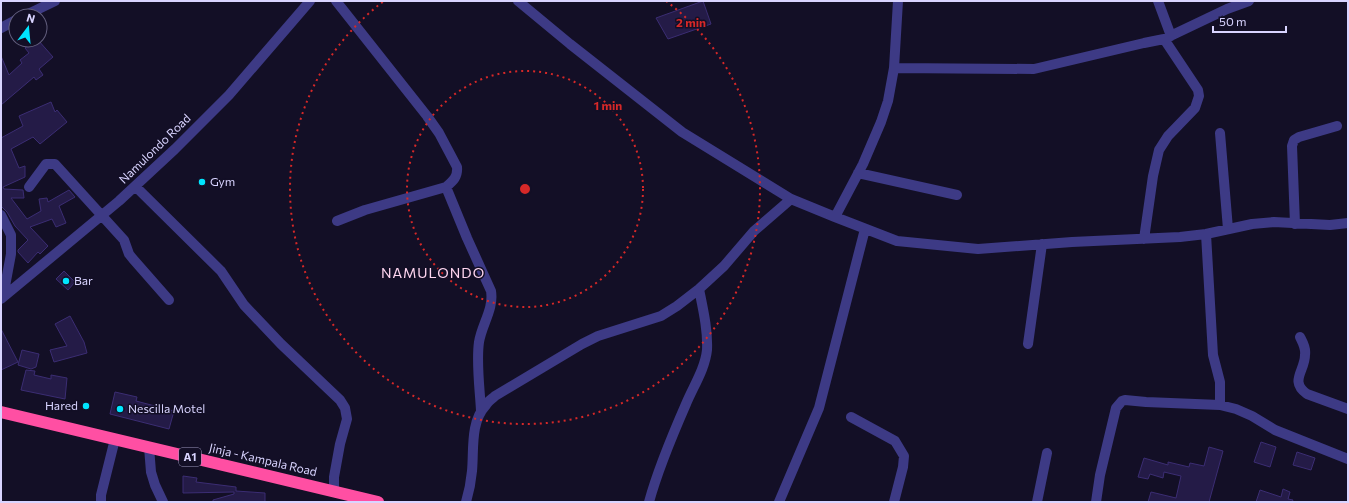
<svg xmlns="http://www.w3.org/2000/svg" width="1349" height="503" viewBox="0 0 1349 503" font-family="Commissioner,sans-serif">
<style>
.building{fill:#241b47;stroke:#3b2d73}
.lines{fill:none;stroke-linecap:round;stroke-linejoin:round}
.minor{stroke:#3d3a85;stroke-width:10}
.highway{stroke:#ff4fa3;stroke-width:12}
.ring{fill:none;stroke:#d62828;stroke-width:2;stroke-dasharray:2 4}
.poi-dot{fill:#00e5ff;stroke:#130f26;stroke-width:1.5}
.labels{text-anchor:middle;stroke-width:3;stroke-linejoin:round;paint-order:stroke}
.shield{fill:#130f26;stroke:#9e99be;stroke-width:1}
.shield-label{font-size:11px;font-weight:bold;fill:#d9d4ff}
.street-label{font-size:12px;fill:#d9d4ff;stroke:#130f26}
.poi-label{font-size:12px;fill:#d9d4ff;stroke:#130f26;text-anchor:start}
.quarter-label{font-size:14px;letter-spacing:1px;fill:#ffd6f0;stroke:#130f26}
.centre{fill:#d62828;stroke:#130f26;stroke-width:2}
.ring-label{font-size:12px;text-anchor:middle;font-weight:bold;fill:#d62828;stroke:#130f26;stroke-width:3;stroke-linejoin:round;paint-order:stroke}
</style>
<rect width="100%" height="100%" fill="#130f26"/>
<path class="building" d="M703 1 711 24 668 39 656 18Z
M35 40H38L53 57 39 69 43 75 36 80 34 77 1 105V56L9 75 22 63 20 60 29 53 25 48Z
M51 102 55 112 57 110 67 122 40 144 33 137 11 149 19 168 25 166V177L3 187 4 189 23 190 24 198H11L27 219 41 211 39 199 47 198 48 202 69 190 75 197 59 206 66 223 56 227 52 219 30 227 48 246 40 254 38 252 28 263 18 252V250L28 240 15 226 7 212 1 206V138L23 126 19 116Z
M64 271 75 282 68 290 56 279Z
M70 316 84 342 87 353 54 362 50 350 67 346 55 324Z
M1 329 18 362 1 370Z
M22 350 39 354 36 367 31 369 18 365Z
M26 370 35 371 34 375 51 379V375L67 378 65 399 21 390Z
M115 392 137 397 136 401 174 411 169 429 110 414Z
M1261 442 1276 447 1270 467 1254 462Z
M1209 447 1223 451 1209 502H1148L1151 492 1176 498 1181 476 1164 472 1163 478 1150 474 1148 479 1138 477 1144 458 1168 465V462L1189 467 1190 463 1204 466Z
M1297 452 1315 458 1311 470 1293 465Z
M183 476 197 478 196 482 236 487V491L265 493V502H213V500L234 494V492L183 493Z
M1283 489 1290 492 1288 499 1293 500 1292 502H1256L1260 490 1281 497Z"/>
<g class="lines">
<path class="minor" d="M336 1 427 116 439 133 457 167C458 177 453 181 446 187L365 210 337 221
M518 1 570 44 682 132 791 199 835 217 897 241 978 249 1072 242 1180 237 1206 234 1252 224 1274 222 1330 225 1348 223
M1158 1 1171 36
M24 16 55 1
M1 28 16 20
M894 68 1034 69 1144 43 1164 39 1227 9 1249 1
M1220 133 1228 229
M858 173 957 195
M135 186 221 271 244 305 281 344 340 400 345 408 347 419 340 444 334 477V491
M29 187 46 164H55L124 240 129 254 133 259 169 300
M446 187 467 238 491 291C494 309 482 324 479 342 476 363 480 390 481 411
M1 215 11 235V254L3 297
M835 217 863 164 881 122 888 101 894 68 898 1
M1295 224 1292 146 1294 140 1299 137 1337 126
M1206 234 1213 355 1220 382V405
M1144 239 1153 176 1159 150 1168 136 1195 108 1199 96 1198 90 1164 39
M1 299 119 201 175 149 229 95 310 1
M1300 337C1303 343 1306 348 1305 355 1305 371 1289 381 1307 394L1348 409
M1028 344 1042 244
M851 417 895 441 904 456 903 467 894 502
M149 447 151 472 155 485 163 502
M101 502V495L115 439
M466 502C469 492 471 482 472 471 474 450 470 422 486 405 488 401 492 399 495 396L582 344 598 336 661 316 677 306 699 289 724 266 754 231 791 199
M649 502C658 469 672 436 686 404 693 387 705 369 707 350 708 330 703 309 699 289
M779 502 819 408 865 229
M1037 502 1047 453
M1096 502 1100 475 1116 408 1122 401 1125 400 1146 402 1220 405 1236 409 1252 416 1275 430 1348 459"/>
<path class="highway" d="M1 412 378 502"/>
</g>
<g class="ring">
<circle cx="525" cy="189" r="118"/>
<path d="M666 1A235 235 0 1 1 384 1"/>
</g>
<g class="poi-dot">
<circle cx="202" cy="182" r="4"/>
<circle cx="66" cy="281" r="4"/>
<circle cx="86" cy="406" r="4"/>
<circle cx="120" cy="409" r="4"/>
</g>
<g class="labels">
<rect class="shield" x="179" y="448" width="22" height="18" rx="3"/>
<g class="shield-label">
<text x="190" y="461">A1</text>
</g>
<g class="street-label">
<text transform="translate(155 149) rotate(-44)" y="4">Namulondo Road</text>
<text transform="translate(263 460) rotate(13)" y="4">Jinja - Kampala Road</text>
</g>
<g class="poi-label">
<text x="210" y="186">Gym</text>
<text x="74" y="285">Bar</text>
<text x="78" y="410" text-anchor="end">Hared</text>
<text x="128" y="413">Nescilla Motel</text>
</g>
<g class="quarter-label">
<text x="433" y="278">NAMULONDO</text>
</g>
</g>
<circle cx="525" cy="189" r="6" class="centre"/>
<g class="ring-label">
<text x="691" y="27">2 min</text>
<text x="608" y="110">1 min</text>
</g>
<rect width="1349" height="503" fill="none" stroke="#d9d4ff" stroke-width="4"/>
<g transform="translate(28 28) rotate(16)"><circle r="19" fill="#130f26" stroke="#625e7d"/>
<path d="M0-3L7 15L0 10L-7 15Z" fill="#00e5ff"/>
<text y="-6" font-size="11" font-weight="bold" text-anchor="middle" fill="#d9d4ff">N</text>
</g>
<path d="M1213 26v6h73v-6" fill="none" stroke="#d9d4ff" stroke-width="2"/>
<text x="1219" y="26" font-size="12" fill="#d9d4ff" stroke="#130f26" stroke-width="3" paint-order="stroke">50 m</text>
</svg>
